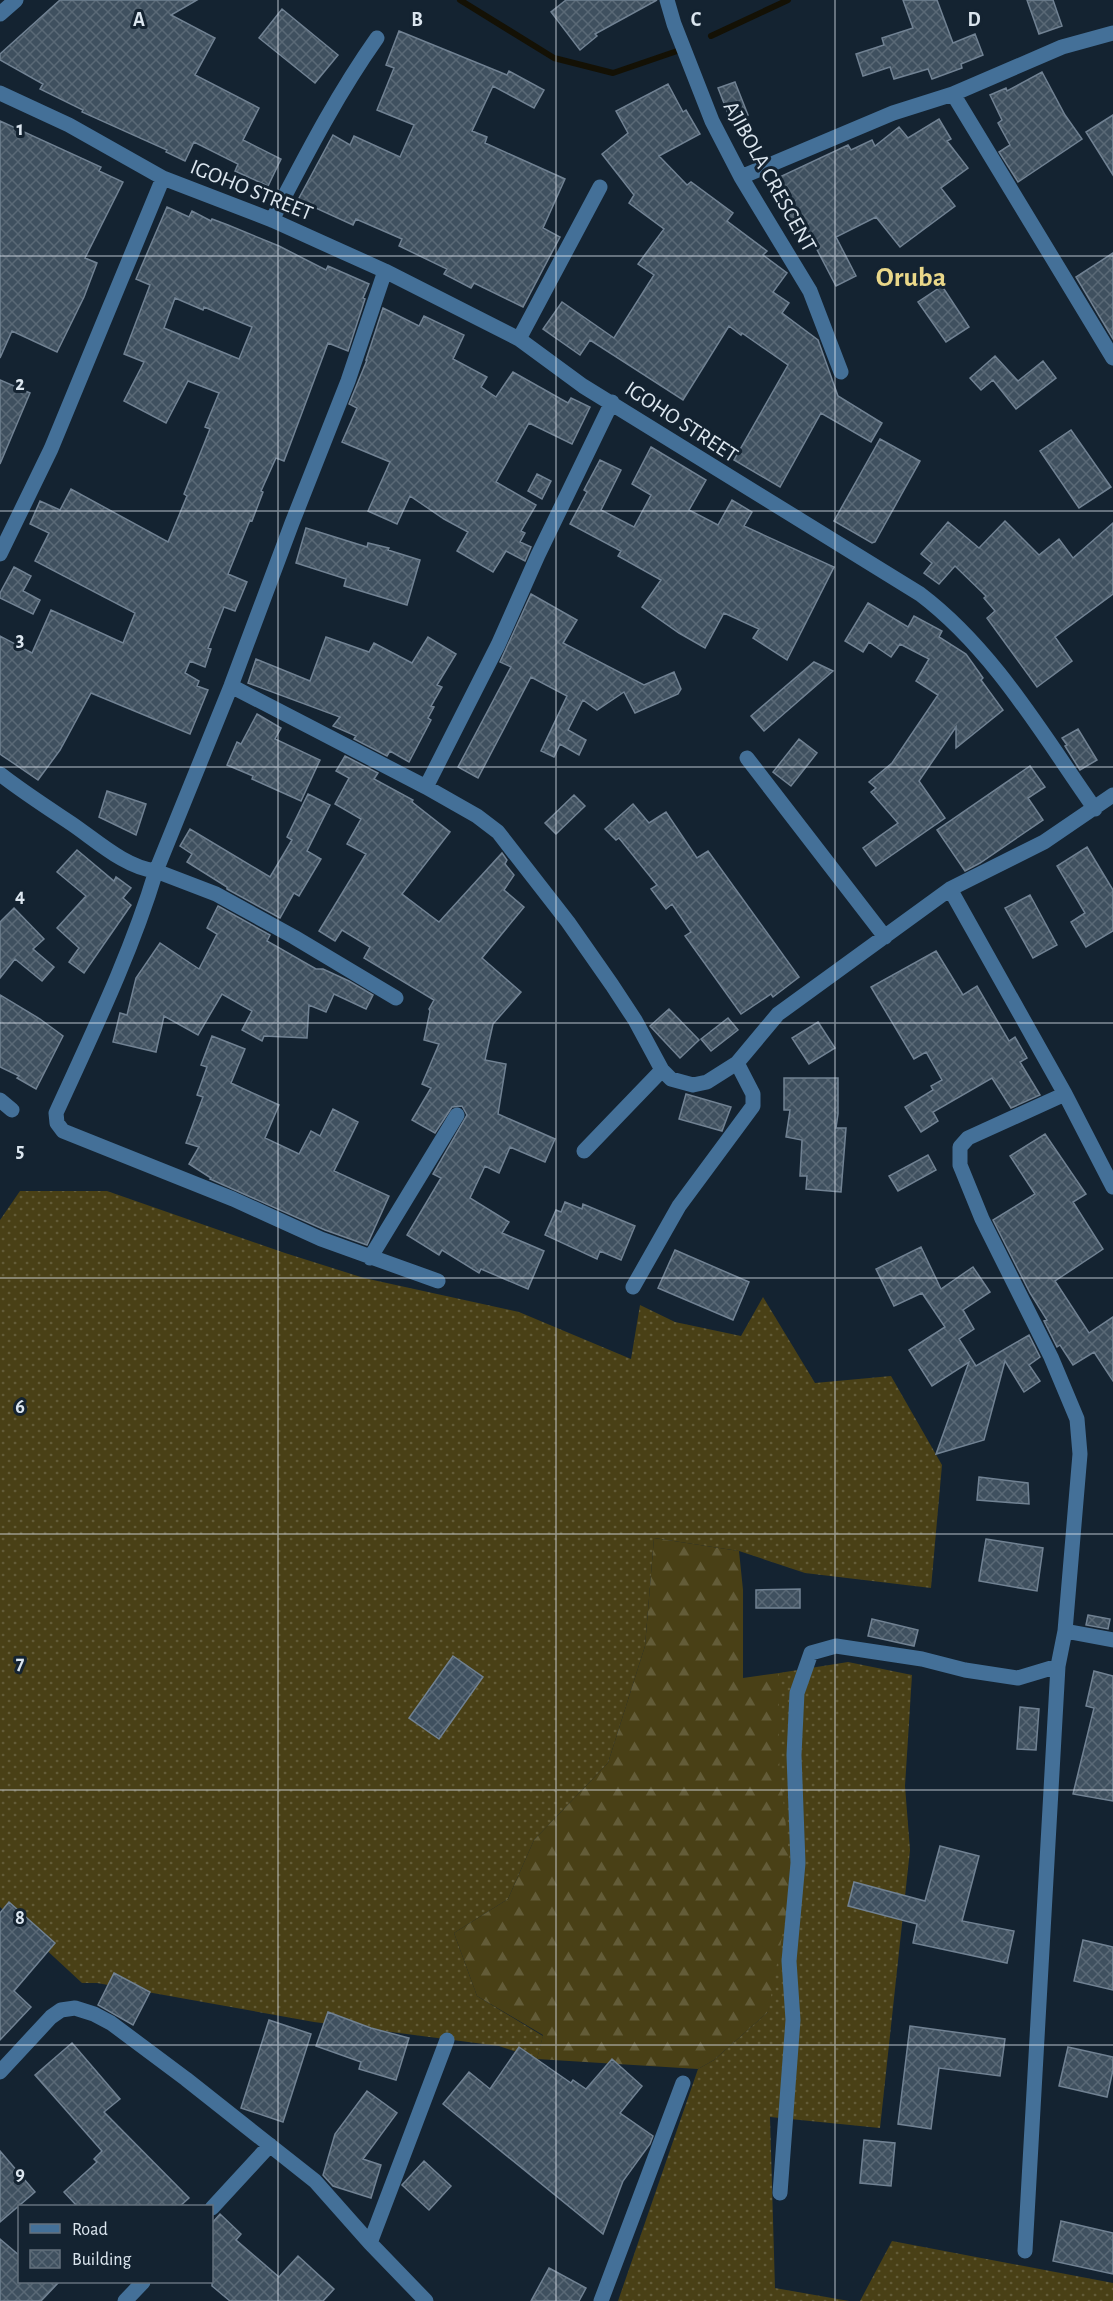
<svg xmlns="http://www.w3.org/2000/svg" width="1113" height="2301" viewBox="0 0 1113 2301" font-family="'Alegreya Sans',sans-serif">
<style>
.grass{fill:url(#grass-dots)}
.forest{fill:url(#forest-firs)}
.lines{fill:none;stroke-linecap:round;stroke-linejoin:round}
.stream{stroke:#141105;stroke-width:6}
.building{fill:url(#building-cross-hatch);stroke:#718293;stroke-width:1.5;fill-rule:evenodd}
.minor{stroke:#447098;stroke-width:15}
.grid{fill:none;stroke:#dce6ef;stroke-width:1.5;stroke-opacity:0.55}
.labels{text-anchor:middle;stroke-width:6;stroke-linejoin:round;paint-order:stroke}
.street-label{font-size:22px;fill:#dce6ef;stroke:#142331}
.district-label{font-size:28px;font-weight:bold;fill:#e9d789;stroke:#142331}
.grid-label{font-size:20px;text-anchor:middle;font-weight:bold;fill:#dce6ef;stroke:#142331;stroke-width:6;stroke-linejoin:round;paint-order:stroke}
</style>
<defs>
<pattern id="grass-dots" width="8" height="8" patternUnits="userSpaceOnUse" patternTransform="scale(1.5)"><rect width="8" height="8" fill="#494016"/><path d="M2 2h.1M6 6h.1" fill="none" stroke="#635c38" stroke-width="1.8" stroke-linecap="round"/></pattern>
<pattern id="forest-firs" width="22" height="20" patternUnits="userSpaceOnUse" patternTransform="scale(1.5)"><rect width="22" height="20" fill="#494016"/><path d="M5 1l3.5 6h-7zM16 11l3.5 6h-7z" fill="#635c38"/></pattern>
<pattern id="building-cross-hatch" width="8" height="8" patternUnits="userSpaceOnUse" patternTransform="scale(1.5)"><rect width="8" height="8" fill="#3f505f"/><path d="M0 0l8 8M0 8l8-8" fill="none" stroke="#5a6976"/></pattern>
</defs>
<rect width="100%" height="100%" fill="#142331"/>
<path class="grass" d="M20 1191H107L285 1253 364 1278 519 1312 631 1359 640 1305 675 1322 741 1336 763 1297 815 1383 891 1376 942 1465 931 1588 805 1573 739 1551 654 1538 645 1646 608 1763 534 1840 508 1899 454 1933 477 1996 543 2036 537 2059 499 2046 314 2022 97 1983H82L0 1907V1220Z
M848 1662 912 1675 905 1786 910 1850 880 2128 770 2117 775 2288 849 2301H618L698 2069 714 2060 768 2012 779 1761V1673Z
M892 2241 1113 2283V2301H860Z"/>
<path class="forest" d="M654 1538 739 1551 743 1590V1678L779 1673V1761L792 1883 768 2012 714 2060 698 2069 537 2059 543 2035 477 1996 454 1933 508 1899 534 1840 608 1763 645 1646Z"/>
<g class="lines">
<path class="stream" d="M460 0 554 58 613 73 683 49
M711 36 788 0"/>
</g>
<path class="building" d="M60 0H197L171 15 215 38 195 75 259 108 243 140 281 159 268 186 235 171 238 164 194 142 185 161 166 152 167 150 82 112 83 110 40 89 43 84 0 60V54Z
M566 0H657L595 34 597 36 580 50 551 12Z
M903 0H937L953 43 975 34 983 55 961 64 962 68 932 79 928 69 894 79 890 67 863 76 856 54 884 45 882 38 913 28Z
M1027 0H1053L1062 26 1039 34Z
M282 9 338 55 315 83 259 38Z
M399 31 507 75 509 71 544 90 534 108 493 86 472 131 487 137 485 143 565 179 543 228 560 237 523 307 474 283 471 288 444 274 447 269 399 246 402 239 356 219 353 225 298 200 333 135 350 145 354 136 400 157 414 125 377 110 394 68 386 65Z
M1042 72 1065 115 1082 139 1018 182 999 152 1010 145 998 123 1002 120 990 95 1006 88 1007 91Z
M735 82 748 115 731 121 718 88Z
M668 84 683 112 686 110 700 134 659 156 687 185 691 182 733 213 727 221 767 251 763 255 787 273 773 292 789 303 782 313 818 340 838 396 882 423 871 442 821 413 780 487 734 460 788 365 742 333 741 335 729 326 683 400 590 340 580 355 543 329 562 302 614 338 654 275 638 264 664 229 629 203 634 195 602 154 628 133 616 111Z
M1113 115V175L1086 132Z
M939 119 951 139 947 141 968 168 941 188 955 206 900 247 876 217 836 237 856 276 836 286 801 219 792 224 771 181 848 145 851 150 872 140 875 146 899 127 908 138Z
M0 121 101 167 99 171 123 182 85 258 97 263 84 297 57 352 12 331 0 358Z
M167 207 189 217 192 211 211 221 212 219 228 225 279 246 326 270 328 266 369 284 363 298 365 299 348 351 328 343 284 461 276 458 261 491 263 492 252 521 250 520 228 574 247 582 235 611 224 607 208 648 211 649 205 667 190 661 185 673 199 681 197 686 208 690 190 734 91 693 60 750 38 780 0 754V636L32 653 51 610 123 643 135 613 35 561 49 533 30 524 40 501 60 510 71 489 168 542 187 496 184 494 210 429 205 427 219 393 188 381 166 423 124 401 144 362 124 354 150 285 136 279ZM175 298 203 310 204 307 252 327 239 359 164 328Z
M1113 253V339L1076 277Z
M942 286 969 327 946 342 918 302Z
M383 308 419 326 424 316 464 335 453 359 487 377 481 387 496 397 513 372 568 403 571 398 590 407 572 444 529 423 496 482 536 505 521 531 525 533 520 542 531 547 525 561 506 551 493 572 457 551 468 532 444 519 410 496 397 524 368 511 390 462 342 442 357 408 349 404 367 360H366Z
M995 356 1018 381 1043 361 1056 378 1016 409 993 380 981 390 970 378Z
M0 380 30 393 0 464Z
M1071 430 1111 487 1079 508 1040 451Z
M880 439 920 461 875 542 872 543 834 521Z
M651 447 706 480 689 510 718 525 732 500 752 512 744 526 834 567 787 660 753 638 759 629 724 613 705 648 679 633 642 607 661 580 618 556 621 551 570 524 587 492 584 490 600 460 621 470 601 510 634 527 651 495 632 484Z
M537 474 551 481 542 499 528 491Z
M1005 521 1039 555 1059 539 1073 558 1113 523V594L1055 637 1072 661 1037 687 987 618 995 611 984 598 986 596 955 566 939 584 924 573 932 563 921 554 948 522 979 548Z
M306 528 367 547 368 543 389 548 388 550 420 560 407 605 344 586 346 579 296 563Z
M14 567 31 576 23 591 40 600 33 614 0 598V593Z
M531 594 577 620 563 643 644 685 674 672 681 689 678 694 635 713 624 692 597 710 583 700 568 730 586 740 579 755 560 744 554 757 541 751 567 696 531 677 478 778 458 767 511 667 500 662Z
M868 603 908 627 914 616 942 631 939 637 966 654 983 678 981 680 1003 710 956 748V727L919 781 945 818 876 866 863 848 898 823 871 792 876 788 869 782 892 763 938 695 916 681 929 659 900 644 891 657 869 642 863 652 845 641Z
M326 637 369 652 374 643 412 663 428 637 456 654 437 685 442 687 431 706 434 707 428 718 431 720 409 762 390 751 387 756 354 739 356 736 333 726 340 717 248 683 256 659 310 681Z
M814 662 833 671 764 731 751 716Z
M257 714 281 728 275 739 320 760 301 801 252 779 253 776 227 765 237 742 241 744Z
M1078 729 1097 760 1080 770 1065 746 1067 745 1062 738Z
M799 739 817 753 791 786 773 772Z
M345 756 378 773 374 779 413 800 412 802 450 832 402 894 439 922 502 853 507 860 505 864 514 875 504 890 524 907 482 958 521 992 493 1024 485 1060 506 1064 498 1114 555 1139 545 1162 510 1147 499 1173 485 1166 470 1198 509 1222 502 1233 544 1251 528 1289 481 1269 479 1273 442 1250 439 1255 407 1235 441 1178 433 1174 467 1115 462 1106 452 1107 435 1133 412 1120 431 1088 422 1084 439 1044 424 1040 430 1011 429 1009 434 1000 364 958 370 947 342 930 335 941 319 931 366 854 347 844 361 819 335 804 349 778 336 771Z
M1030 766 1045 787 1028 798 1043 820 980 863 965 871 937 830Z
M107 791 146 804 136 835 99 817Z
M308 794 330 805 307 851 321 859 299 896 294 893 280 918 227 889V887L187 862 192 854 180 846 190 829 270 877 292 840 287 837Z
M574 795 585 806 556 834 545 823Z
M633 804 649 823 666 812 697 858 708 851 799 977 773 997 771 994 741 1014 685 936 691 932 672 904 666 909 651 889 657 885 619 838 616 840 605 829Z
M1087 847 1113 890V931L1086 947 1071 922 1085 913 1057 866Z
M77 850 114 881 116 877 131 888 123 898 131 905 84 973 69 962 79 948 57 928 86 896 57 872Z
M1030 895 1057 945 1033 958 1005 908Z
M218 906 270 935 267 941 316 969H323L349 981 373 995 366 1009 334 994 326 1012 309 1005 307 1038 264 1036 262 1041 242 1030 252 1011 222 994 198 1035 164 1016 156 1052 113 1042 120 1013 127 1015 136 978 160 943 199 969 217 934 207 928Z
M14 908 44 939 33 949 54 967 42 981 15 959 0 978V922Z
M936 951 963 995 977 986 1009 1041 1015 1037 1027 1058 1020 1062 1040 1095 1011 1108 992 1078 933 1112 938 1121 921 1132 905 1107 933 1090 931 1086 942 1080 926 1052 914 1059 871 987Z
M0 995 40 1019 63 1036 36 1089 17 1078 19 1076 0 1067Z
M669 1009 699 1040 680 1058 650 1026Z
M728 1018 738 1030 711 1051 701 1039Z
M818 1022 835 1048 809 1064 792 1038Z
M212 1036 245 1049 231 1083 279 1105 265 1138 299 1154 311 1131 320 1136 333 1109 358 1122 334 1171 389 1196 367 1245 325 1230 210 1179 211 1178 189 1164 199 1147 186 1143 203 1097 197 1095 207 1067 201 1065Z
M784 1078H838V1114L836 1128H846L841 1192 806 1189 807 1176H800L802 1140 786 1137 790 1110H784Z
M686 1094 731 1107 722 1131 679 1119Z
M1045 1134 1086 1194 1073 1202 1103 1249 1055 1281 1089 1333 1113 1317V1381L1094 1352 1073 1365 1060 1345 1057 1347 1044 1321 1047 1320 1030 1293 993 1220 1035 1194 1010 1156Z
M928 1155 936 1170 898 1191 889 1176Z
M565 1202 582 1209 583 1204 635 1226 621 1260 600 1251 597 1259 545 1235 556 1210 561 1212Z
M921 1247 941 1289 973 1267 990 1292 963 1310 974 1329 959 1339 976 1366 1029 1335 1040 1357 1029 1365 1040 1381 1024 1392 1005 1361 984 1440 936 1454 969 1362 932 1386 909 1350 945 1327 922 1293 894 1306 876 1269Z
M675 1250 749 1282 733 1320 658 1288Z
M979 1477 1028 1483 1029 1504 977 1500Z
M986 1539 1043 1548 1037 1591 979 1581Z
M800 1589V1608H756V1590Z
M1088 1615 1110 1619 1108 1629 1086 1625Z
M872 1619 918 1630 914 1646 868 1636Z
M453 1656 483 1677 439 1739 409 1718Z
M1094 1671 1113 1676V1801L1073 1794 1094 1708 1086 1706Z
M1020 1707 1039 1709 1036 1750 1017 1749Z
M940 1846 979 1856 962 1921 1014 1931 1007 1963 913 1943 917 1924 848 1906 854 1882 925 1901Z
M9 1902 55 1943 14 1991 31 2007 0 2040V1913Z
M1083 1940 1113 1947V1990L1074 1981Z
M114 1973 150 1992 133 2025 98 2005Z
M328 2012 371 2028 409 2038 396 2080 359 2069 361 2062 316 2046Z
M269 2020 311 2034 283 2122 241 2108Z
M910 2026 1005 2039 1000 2076 939 2068 931 2129 898 2124Z
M72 2043 120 2099 104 2112 189 2198 180 2206H77L64 2192 97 2162 94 2159 102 2151 35 2075Z
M519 2047 571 2083 573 2080 586 2089 612 2059 642 2086 620 2113 653 2136 650 2144 623 2181 603 2234 443 2104 469 2072 490 2089Z
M1068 2047 1113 2057V2070L1107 2097 1059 2086Z
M367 2091 397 2113 363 2159 381 2165 371 2198 333 2186 323 2175 335 2134Z
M864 2140 895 2143 891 2186 860 2183Z
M0 2151 35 2192 0 2222Z
M424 2161 451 2186 429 2210 402 2185Z
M220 2214 241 2234 236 2240 279 2277 298 2256 334 2289 323 2301H230L212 2286V2223Z
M1061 2221 1113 2233V2274L1053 2261Z
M0 2239 20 2256V2282H59L41 2301H0Z
M549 2268 586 2288 579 2301H531Z"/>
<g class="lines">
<path class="minor" d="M667 0 674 24 712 121 741 177 810 291 841 372
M0 14 16 0
M0 93 69 125 163 178 51 449 0 554
M953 94 1113 358
M741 177 893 113 953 94 1062 47 1113 33
M163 178 272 220 385 271 519 339 583 386 920 594C994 650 1042 734 1095 809
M272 220C305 157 336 96 377 38
M385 271 348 381 292 523 231 686 156 871C131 954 92 1034 56 1113L57 1123 63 1131 233 1199 321 1239 438 1281
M519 339 600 187
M231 686 426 787 477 816 498 832 568 922 612 985 635 1020 662 1070 671 1079 693 1085 707 1082 737 1063 778 1014 950 889 1044 842 1113 795
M747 758 885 937
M0 774C23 792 48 808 72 824 97 841 126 868 156 871L216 894 294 937 396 998
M426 787 498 645 538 555 612 402
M950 889 1065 1094 1113 1187
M0 1100 12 1110
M584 1151 662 1070
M370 1258 457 1115
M633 1287 679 1206 753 1106V1094L737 1063
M1065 1631 1113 1640
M0 2072 51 2017 61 2010 75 2008 94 2014 111 2023 186 2079 315 2181 370 2243 426 2301
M780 2193 793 2020 789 1961 798 1863 794 1755 797 1693 811 1653 836 1646 922 1659 965 1670 1018 1678 1058 1666
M212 2208 270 2145
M370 2243 447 2040
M1025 2251 1058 1666 1065 1631 1080 1454 1077 1419 1051 1357 982 1219 960 1165V1147L968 1138 1065 1094
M125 2301 143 2282
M601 2301 683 2083"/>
</g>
<path class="grid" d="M278 0V2301M556 0V2301M835 0V2301M0 256H1113M0 511H1113M0 767H1113M0 1023H1113M0 1278H1113M0 1534H1113M0 1790H1113M0 2045H1113"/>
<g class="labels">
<g class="street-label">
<text transform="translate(771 176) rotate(61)" y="8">AJIBOLA CRESCENT</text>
<text transform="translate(252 189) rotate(22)" y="8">IGOHO STREET</text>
<text transform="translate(682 421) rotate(33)" y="8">IGOHO STREET</text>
</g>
<g class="district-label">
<text x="911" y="286">Oruba</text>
</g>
</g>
<g class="grid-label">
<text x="139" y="26">A</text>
<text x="417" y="26">B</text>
<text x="696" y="26">C</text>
<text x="974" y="26">D</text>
<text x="20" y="135">1</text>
<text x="20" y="390">2</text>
<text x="20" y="646">3</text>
<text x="20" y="902">4</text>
<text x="20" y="1157">5</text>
<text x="20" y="1413">6</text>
<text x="20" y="1669">7</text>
<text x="20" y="1924">8</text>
<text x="20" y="2180">9</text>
</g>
<rect x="18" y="2205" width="195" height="78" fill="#142331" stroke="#64717d" stroke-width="1.5"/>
<rect x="30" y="2224" width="30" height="9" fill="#447098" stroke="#64717d" stroke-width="1.5"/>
<text x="72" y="2235" font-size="18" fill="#dce6ef">Road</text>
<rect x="30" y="2250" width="30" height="18" fill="url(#building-cross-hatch)" stroke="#64717d" stroke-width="1.5"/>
<text x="72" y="2265" font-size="18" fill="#dce6ef">Building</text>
</svg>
